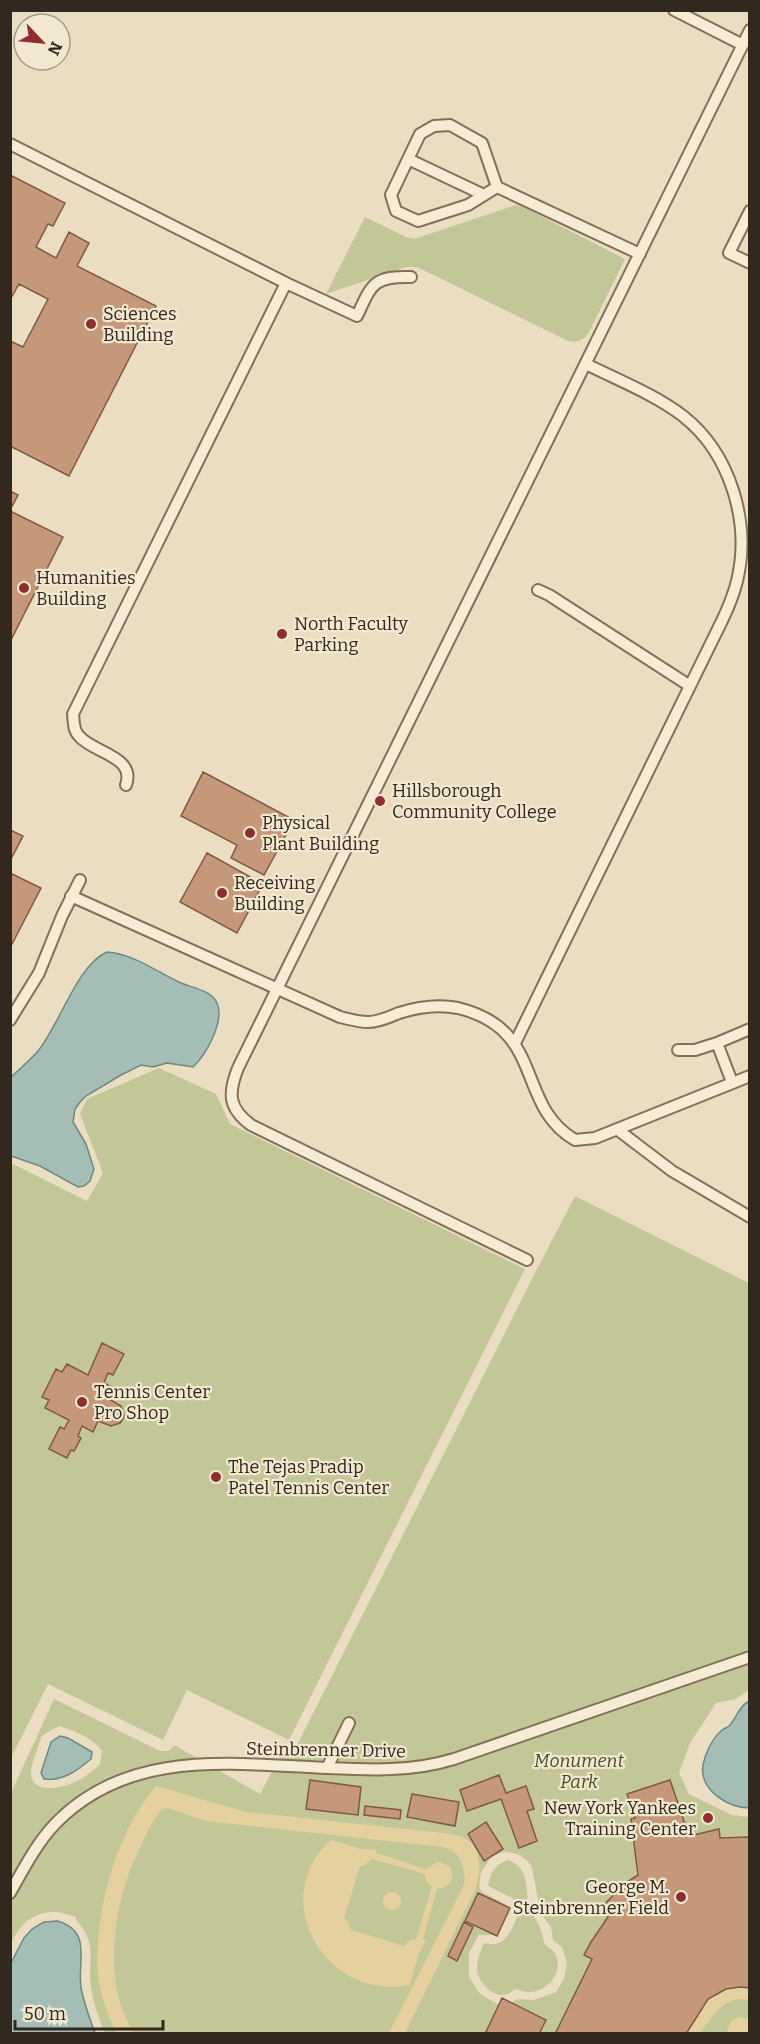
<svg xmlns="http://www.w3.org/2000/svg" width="760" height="2044" viewBox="0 0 760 2044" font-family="Bitter,serif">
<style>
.green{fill:#c3c797;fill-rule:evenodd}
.sand{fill:#e5d1a0;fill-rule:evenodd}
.water{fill:#a4bdb5;stroke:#6c8a82;stroke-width:1.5}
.building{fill:#c6987a;stroke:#805942;stroke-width:1.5}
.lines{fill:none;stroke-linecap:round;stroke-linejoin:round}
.lane-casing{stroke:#836f5a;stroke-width:14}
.lane{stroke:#f6ebd4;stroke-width:10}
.poi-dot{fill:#8d2f31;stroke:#f2e8d1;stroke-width:2}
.labels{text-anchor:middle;stroke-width:4.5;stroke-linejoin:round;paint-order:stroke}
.poi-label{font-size:18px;fill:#33281e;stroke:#f2e8d1;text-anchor:start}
.street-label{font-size:18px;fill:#33281e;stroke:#f2e8d1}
.park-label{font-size:18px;font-style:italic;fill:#454e26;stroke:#f2e8d1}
</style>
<rect width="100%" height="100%" fill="#eaddc2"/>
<path class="green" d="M516 205 523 207 625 259 589 332C583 342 574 344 564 339L417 267H406L326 294 365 217 406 237 414 239Z
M159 1068 216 1094 230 1124 525 1269 289 1740 187 1690 163 1740 48 1684 11 1758V1163L87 1201 103 1173 80 1114 87 1099Z
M575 1196 749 1283V1690L736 1699 716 1703 690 1743 679 1773 689 1794 732 1815 749 1817V2033H105C99 2019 93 2003 91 1987 87 1957 99 1946 76 1920V1917C69 1916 63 1912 56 1912 34 1911 20 1924 11 1943V1793L54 1699 160 1751H169L174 1745 260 1794 284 1749 290 1750 297 1745 532 1279ZM59 1726C74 1731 92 1737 102 1751L100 1764C94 1769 88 1775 81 1779 68 1787 30 1798 31 1771 32 1761 38 1748 41 1738L44 1734ZM504 1852C516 1852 527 1857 532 1868L539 1904 544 1918 551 1927 553 1940 562 1947 567 1963 564 1979 556 1992 534 2000 519 1999 506 2004H497L480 1994 469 1977V1953L479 1935H494L497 1933 510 1909 507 1905 482 1892 479 1887 481 1872 492 1856Z
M508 1860C531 1868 524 1888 530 1908 533 1916 540 1925 542 1933 543 1938 543 1942 547 1946 547 1947 554 1951 554 1952 566 1970 548 1992 529 1992 525 1992 520 1990 515 1989 512 1992 507 1995 503 1995 493 1996 481 1984 478 1975 475 1964 480 1952 484 1943 490 1944 494 1945 499 1943 510 1939 519 1915 519 1905L512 1898 488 1886C491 1872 494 1865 508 1860Z"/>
<path class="sand" d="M156 1786 246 1812 452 1834C456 1835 463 1837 466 1839 483 1850 481 1874 475 1890L405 2033H389L464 1885C466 1869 461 1851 443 1847L206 1821 168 1808 162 1809C153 1820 147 1832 141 1845 120 1888 109 1937 116 1985 118 2002 126 2018 133 2033H116C108 2015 99 1992 98 1972 94 1913 117 1830 156 1786Z
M331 1840 361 1849 377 1850 376 1853 426 1869 437 1862C458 1864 457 1886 437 1889L423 1939 426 1940 418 1955 410 1985C325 2001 266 1899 331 1840ZM372 1859 425 1874 426 1881 432 1887 416 1939 410 1940 404 1946 351 1930 348 1921 344 1918 360 1866H364Z
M383 1901a9 9 0 1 1 18 0a9 9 0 1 1-18 0Z
M740 1987 749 1988V2000C725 1994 713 2016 700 2033L686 2034C703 2006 705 1993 740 1987Z
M742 2017 749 2020V2033H727L730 2022 736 2018Z"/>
<path class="water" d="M107 952C134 954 157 972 181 983 192 988 211 990 217 1003 225 1021 206 1055 193 1067L167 1063 153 1067 141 1065 121 1075 86 1096 80 1102 75 1109 73 1122 86 1144 94 1169 90 1181 84 1186 78 1187 40 1166 11 1156V1077C20 1069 30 1060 38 1051 60 1024 77 965 107 952Z
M749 1701 750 1808C728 1808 699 1790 703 1765 705 1754 712 1739 721 1731 723 1729 726 1728 729 1726 737 1718 738 1707 749 1701Z
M60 1736 68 1738 92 1752 91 1759C78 1770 62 1782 44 1779L41 1773 51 1742Z
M57 1921C93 1931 77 1961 81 1988 84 2004 90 2019 95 2033H11V1963L24 1938 32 1929 44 1922Z"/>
<path class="building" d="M10 175 65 203 53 226 48 224 36 247 56 258 69 232 89 243 77 266 156 306 69 476 10 446V341L23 347 48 299 19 284 10 300Z
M10 491 18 495 10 510Z
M10 511 63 537 11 640H10Z
M203 772 294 820 264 875 231 858 237 845 181 816Z
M10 830 23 836 10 861Z
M207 853 263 884 237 933 180 902Z
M10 873 41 888 10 948Z
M102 1343 124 1354 113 1375 108 1373 104 1383 114 1388 109 1399 121 1406 124 1415 123 1419 120 1423 111 1426 98 1421 93 1432 82 1426 78 1436 81 1438 74 1451 71 1450 67 1458 49 1449 60 1427 64 1429 69 1420 45 1408 49 1400 42 1397 56 1369 62 1372 67 1364 88 1375Z
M499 1775 506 1793 526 1786 534 1809 527 1811 537 1841 519 1848 501 1799 467 1811 460 1790Z
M310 1780 361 1787 358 1815 306 1809Z
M670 1780 689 1836 719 1829 720 1838 749 1837 750 1988 740 1987 726 1989 708 1999 686 2034H555L592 1959 584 1955 591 1942 608 1917 600 1909 624 1884 638 1875 631 1819 635 1818 627 1794Z
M412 1794 459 1802 455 1826 407 1817Z
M365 1806 401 1810 400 1819 364 1815Z
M486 1822 503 1849 484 1861 468 1834Z
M478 1893 510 1908 497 1936 465 1921Z
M464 1922 473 1927 457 1961 448 1956Z
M502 1998 546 2020 539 2034H485Z"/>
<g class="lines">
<defs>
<path id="lane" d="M674 10 743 45
M10 144 286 283 357 316C372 284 373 276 411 277
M408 159 484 195
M497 187 482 143 450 125 434 126 420 134 391 195 396 211 418 221 468 205 497 187 640 254
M750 211 729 253 750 263
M538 590 549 595 690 686
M126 785C136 756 93 753 79 736 73 730 74 722 73 714L286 283
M71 896 340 1017C349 1019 358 1022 368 1022 379 1022 389 1017 399 1013 418 1007 437 1004 458 1008 546 1029 515 1105 575 1140L595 1138 750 1076
M10 1020 39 973 62 916 80 880
M515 1043 714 637C723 619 732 601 737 581 751 523 731 454 683 416 654 394 618 380 586 364
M717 1043 750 1029
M678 1050H695L717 1043 732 1082
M618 1130 672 1171 750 1217
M527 1260 251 1125C228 1108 228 1093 238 1068L750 30
M327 1768 349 1723
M10 1893C23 1870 36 1844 55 1824 128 1748 231 1764 327 1768 370 1770 412 1772 454 1759L750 1657"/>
</defs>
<use href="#lane" class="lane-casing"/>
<use href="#lane" class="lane"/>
</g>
<g class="poi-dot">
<circle cx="91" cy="324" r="6"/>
<circle cx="24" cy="588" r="6"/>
<circle cx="282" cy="634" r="6"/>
<circle cx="380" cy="801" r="6"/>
<circle cx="250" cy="833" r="6"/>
<circle cx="222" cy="893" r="6"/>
<circle cx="82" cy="1402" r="6"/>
<circle cx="216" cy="1477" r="6"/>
<circle cx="708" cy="1818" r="6"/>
<circle cx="681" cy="1897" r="6"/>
</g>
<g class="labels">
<g class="poi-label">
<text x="103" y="320">Sciences<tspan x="103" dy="21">Building</tspan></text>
<text x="36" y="584">Humanities<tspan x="36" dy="21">Building</tspan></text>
<text x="294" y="630">North Faculty<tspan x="294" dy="21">Parking</tspan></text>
<text x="392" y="797">Hillsborough<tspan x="392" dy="21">Community College</tspan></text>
<text x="262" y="829">Physical<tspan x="262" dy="21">Plant Building</tspan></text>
<text x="234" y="889">Receiving<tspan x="234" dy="21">Building</tspan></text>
<text x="94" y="1398">Tennis Center<tspan x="94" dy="21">Pro Shop</tspan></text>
<text x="228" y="1473">The Tejas Pradip<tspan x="228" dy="21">Patel Tennis Center</tspan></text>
<text x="696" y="1814" text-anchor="end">New York Yankees<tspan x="696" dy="21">Training Center</tspan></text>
<text x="669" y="1893" text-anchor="end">George M.<tspan x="669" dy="21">Steinbrenner Field</tspan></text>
</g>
<g class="street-label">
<text transform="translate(326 1750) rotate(1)" y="6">Steinbrenner Drive</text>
</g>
<g class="park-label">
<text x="579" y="1767">Monument<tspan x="579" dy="21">Park</tspan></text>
</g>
</g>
<rect width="760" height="2044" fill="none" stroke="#33281e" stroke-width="24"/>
<g transform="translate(42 42) rotate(116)"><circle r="28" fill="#f2e8d1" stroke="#a69b89" stroke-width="1.5"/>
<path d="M0-4.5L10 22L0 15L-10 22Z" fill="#8d2f31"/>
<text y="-9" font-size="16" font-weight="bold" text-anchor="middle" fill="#33281e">N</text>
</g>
<path d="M15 2020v9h148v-9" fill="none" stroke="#33281e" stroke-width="3"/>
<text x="24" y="2020" font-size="18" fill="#33281e" stroke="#f2e8d1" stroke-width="4.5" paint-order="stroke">50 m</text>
</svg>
